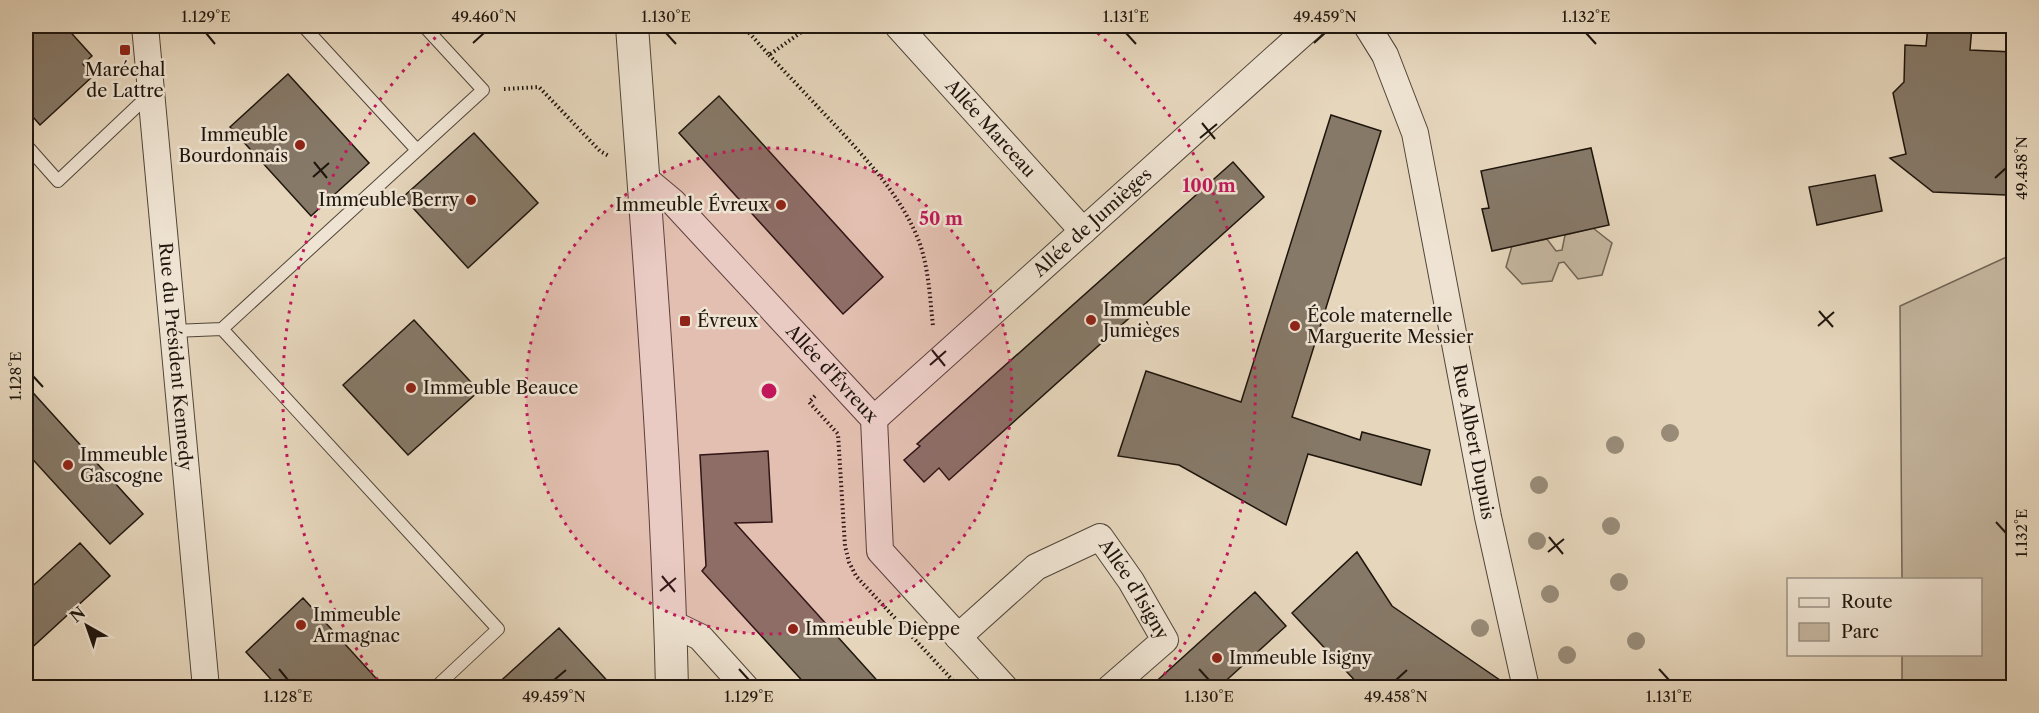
<svg xmlns="http://www.w3.org/2000/svg" width="2039" height="713" viewBox="0 0 2039 713" font-family="'Libre Caslon Text',serif">
<style>
.green{fill:#c4b59e;stroke:#716556;stroke-width:1.5}
.building{fill:#867968;stroke:#1e150d;stroke-width:1.5}
.lines{fill:none;stroke-linecap:round;stroke-linejoin:round}
.service-casing{stroke:#504539;stroke-width:14}
.minor-casing{stroke:#504539;stroke-width:28}
.tertiary-casing{stroke:#504539;stroke-width:34}
.path{stroke:#1e150d;stroke-width:4;stroke-dasharray:1.5 3;stroke-linecap:butt}
.service{stroke:#efe4d3;stroke-width:12}
.minor{stroke:#efe4d3;stroke-width:26}
.tertiary{stroke:#efe4d3;stroke-width:32}
.tree{fill:#988b78}
.ticks{fill:none;stroke:#1e150d;stroke-width:2}
.ring{fill:none;stroke:#c2185b;stroke-width:3;stroke-dasharray:3 6}
.poi-dot{fill:#8f2418;stroke:#efe4d3;stroke-width:2}
.labels{text-anchor:middle;stroke-width:5;stroke-linejoin:round;paint-order:stroke}
.poi-label{font-size:18px;fill:#1e150d;stroke:#efe4d3;text-anchor:start}
.street-label{font-size:18px;fill:#1e150d;stroke:#efe4d3}
.centre{fill:#c2185b;stroke:#efe4d3;stroke-width:3}
.ring-label{font-size:18px;text-anchor:middle;font-weight:bold;fill:#c2185b;stroke:#efe4d3;stroke-width:5;stroke-linejoin:round;paint-order:stroke}
.neatline{fill:none;stroke:#1e150d;stroke-width:2}
.ticks-label{font-size:15px;text-anchor:middle;fill:#1e150d}
</style>
<rect width="100%" height="100%" fill="#e6d6bc"/>
<filter id="stains"><feTurbulence type="fractalNoise" baseFrequency=".00333" numOctaves="4"/><feColorMatrix values="0 0 0 0 .2 0 0 0 0 .09 0 0 0 0 .02 0 0 0 .5 -.17"/></filter>
<radialGradient id="worn" r=".72"><stop offset=".6" stop-color="#630" stop-opacity="0"/><stop offset="1" stop-color="#630" stop-opacity=".3"/></radialGradient>
<path class="green" d="M1593 228 1612 243 1602 275 1578 279 1564 262 1559 263 1552 281 1522 284 1506 267 1512 246 1547 239 1556 251 1562 250 1565 235Z
M2013 254V687H1902V655L1980 654V580L1902 579 1900 306Z"/>
<path class="building" d="M26 26H65L92 56 83 64 93 76 40 125 26 109Z
M1928 26H1972L1970 50 2013 52V151H2008L2006 195 1933 192 1890 158 1906 154 1893 93 1904 82 1905 45 1926 46Z
M288 74 369 163 311 216 230 127Z
M719 96 883 277 843 314 679 133Z
M1331 115 1381 131 1292 417 1360 440 1362 432 1430 450 1421 485 1308 454 1286 525 1179 465 1118 456 1146 371 1241 402Z
M474 133 538 203 468 268 403 197Z
M1591 148 1609 225 1492 251 1482 209 1489 208 1481 171Z
M1233 162 1264 197 949 480 939 468 924 482 904 460 920 446 917 444Z
M1875 175 1882 211 1817 225 1809 187Z
M414 320 479 391 408 455 343 385Z
M26 385 143 514 110 544 26 452Z
M768 451 772 522 735 523 883 687H808L702 571 706 566 700 455Z
M80 543 110 576 26 653V592Z
M1357 552 1392 606 1510 687H1361L1292 613Z
M1255 592 1286 626 1219 687H1150Z
M303 598 384 687H278L246 652Z
M559 628 613 687H494Z"/>
<g class="lines">
<defs>
<path id="service" d="M303 26 417 150
M26 145 58 181 150 94
M222 329 498 629 435 688
M173 331 222 329 483 90 424 26"/>
<g id="minor">
<path id="s1" d="M145 26 206 688"/>
<path id="s2" d="M898 26 1083 231"/>
<path id="s3" d="M1367 26 1385 55 1415 133 1488 517 1526 688"/>
<path id="s4" d="M643 177 673 202 874 419 880 551 1005 688"/>
<path id="s5" d="M874 419 1311 26"/>
<path d="M671 623 700 637 746 688"/>
<path id="s6" d="M958 637 1036 567 1100 537 1131 581 1165 640 1110 688"/>
</g>
<path id="tertiary" d="M632 26C648 246 667 466 672 688"/>
</defs>
<use href="#service" class="service-casing"/>
<use href="#minor" class="minor-casing"/>
<use href="#tertiary" class="tertiary-casing"/>
<path class="path" d="M743 26 769 55 810 26
M769 55C791 78 813 102 835 125 868 161 903 198 920 244 929 271 930 299 933 326
M504 89 539 87 600 151 609 156
M815 396 809 402 838 434 845 546 849 562 856 576 957 685 955 688"/>
<use href="#service" class="service"/>
<use href="#minor" class="minor"/>
<use href="#tertiary" class="tertiary"/>
</g>
<g class="tree">
<circle cx="1670" cy="433" r="9"/>
<circle cx="1615" cy="445" r="9"/>
<circle cx="1539" cy="485" r="9"/>
<circle cx="1611" cy="526" r="9"/>
<circle cx="1537" cy="541" r="9"/>
<circle cx="1619" cy="582" r="9"/>
<circle cx="1550" cy="594" r="9"/>
<circle cx="1480" cy="628" r="9"/>
<circle cx="1636" cy="641" r="9"/>
<circle cx="1567" cy="655" r="9"/>
</g>
<path class="ticks" d="M206 33 215 44M666 33 676 44M1126 33 1136 44M1586 33 1596 44M473 43 484 33M1314 43 1325 33M1202 123 1215 139M1200 138 1217 124M314 162 327 178M313 177 329 163M1995 178 2006 168M1819 311 1833 327M1818 326 1834 312M932 350 945 366M930 365 946 351M33 376 43 387M1996 522 2006 533M1549 537 1563 554M1548 552 1564 539M662 576 675 592M660 591 676 578M279 669 288 680M739 669 749 680M1199 669 1209 680M1659 669 1669 680M554 680 566 670M1396 680 1407 670"/>
<circle cx="769" cy="391" r="243" fill="#c2185b" fill-opacity=".12"/>
<g class="ring">
<circle cx="769" cy="391" r="243"/>
<path d="M383 687A486 486 0 0 1 447 27M1091 27A486 486 0 0 1 1155 687"/>
</g>
<g class="poi-dot">
<rect x="119" y="44" width="12" height="12" rx="3"/>
<circle cx="300" cy="145" r="6"/>
<circle cx="471" cy="200" r="6"/>
<circle cx="781" cy="205" r="6"/>
<circle cx="1091" cy="320" r="6"/>
<rect x="679" y="315" width="12" height="12" rx="3"/>
<circle cx="1295" cy="326" r="6"/>
<circle cx="411" cy="388" r="6"/>
<circle cx="68" cy="465" r="6"/>
<circle cx="301" cy="625" r="6"/>
<circle cx="793" cy="629" r="6"/>
<circle cx="1217" cy="658" r="6"/>
</g>
<g class="labels">
<g class="poi-label">
<text x="125" y="76" text-anchor="middle">Maréchal<tspan x="125" dy="21">de Lattre</tspan></text>
<text x="288" y="141" text-anchor="end">Immeuble<tspan x="288" dy="21">Bourdonnais</tspan></text>
<text x="459" y="206" text-anchor="end">Immeuble Berry</text>
<text x="769" y="211" text-anchor="end">Immeuble Évreux</text>
<text x="1103" y="316">Immeuble<tspan x="1103" dy="21">Jumièges</tspan></text>
<text x="1307" y="322">École maternelle<tspan x="1307" dy="21">Marguerite Messier</tspan></text>
<text x="697" y="327">Évreux</text>
<text x="423" y="394">Immeuble Beauce</text>
<text x="80" y="461">Immeuble<tspan x="80" dy="21">Gascogne</tspan></text>
<text x="313" y="621">Immeuble<tspan x="313" dy="21">Armagnac</tspan></text>
<text x="805" y="635">Immeuble Dieppe</text>
<text x="1229" y="664">Immeuble Isigny</text>
</g>
<g class="street-label">
<text dy="6" stroke="none"><textPath href="#s2" startOffset="138">Allée Marceau</textPath></text>
<text dy="6" stroke="none"><textPath href="#s5" startOffset="294">Allée de Jumièges</textPath></text>
<text dy="6" stroke="none"><textPath href="#s1" startOffset="332">Rue du Président Kennedy</textPath></text>
<text dy="6" stroke="none"><textPath href="#s4" startOffset="273">Allée d'Évreux</textPath></text>
<text dy="6" stroke="none"><textPath href="#s3" startOffset="432">Rue Albert Dupuis</textPath></text>
<text dy="6" stroke="none"><textPath href="#s6" startOffset="238">Allée d'Isigny</textPath></text>
</g>
</g>
<circle cx="769" cy="391" r="9" class="centre"/>
<g class="ring-label">
<text x="1209" y="192">100 m</text>
<text x="941" y="225">50 m</text>
</g>
<rect width="2039" height="713" fill="none" stroke="#e6d6bc" stroke-width="66"/>
<rect x="1787" y="578" width="195" height="78" fill="#efe4d3" stroke="#9b9184" stroke-width="1.5"/>
<rect x="1799" y="598" width="30" height="9" fill="#efe4d3" stroke="#9b9184" stroke-width="1.5"/>
<text x="1841" y="608" font-size="18" fill="#1e150d">Route</text>
<rect x="1799" y="623" width="30" height="18" fill="#c4b59e" stroke="#9b9184" stroke-width="1.5"/>
<text x="1841" y="638" font-size="18" fill="#1e150d">Parc</text>
<g transform="translate(87 626) rotate(320)" stroke="#efe4d3" stroke-width="4.5" paint-order="stroke">
<path d="M0-4.5L10 22L0 15L-10 22Z" fill="#1e150d"/>
<text y="-9" font-size="16" font-weight="bold" text-anchor="middle" fill="#1e150d">N</text>
</g>
<rect x="33" y="33" width="1973" height="647" class="neatline"/>
<g class="ticks-label">
<text x="206" y="22">1.129°E</text>
<text x="484" y="22">49.460°N</text>
<text x="666" y="22">1.130°E</text>
<text x="1126" y="22">1.131°E</text>
<text x="1325" y="22">49.459°N</text>
<text x="1586" y="22">1.132°E</text>
<text transform="translate(2022 168) rotate(-90)" y="5">49.458°N</text>
<text transform="translate(16 376) rotate(-90)" y="5">1.128°E</text>
<text transform="translate(2022 533) rotate(-90)" y="5">1.132°E</text>
<text x="288" y="702">1.128°E</text>
<text x="554" y="702">49.459°N</text>
<text x="749" y="702">1.129°E</text>
<text x="1209" y="702">1.130°E</text>
<text x="1396" y="702">49.458°N</text>
<text x="1669" y="702">1.131°E</text>
</g>
<rect width="100%" height="100%" filter="url(#stains)"/>
<rect width="100%" height="100%" fill="url(#worn)"/>
</svg>
